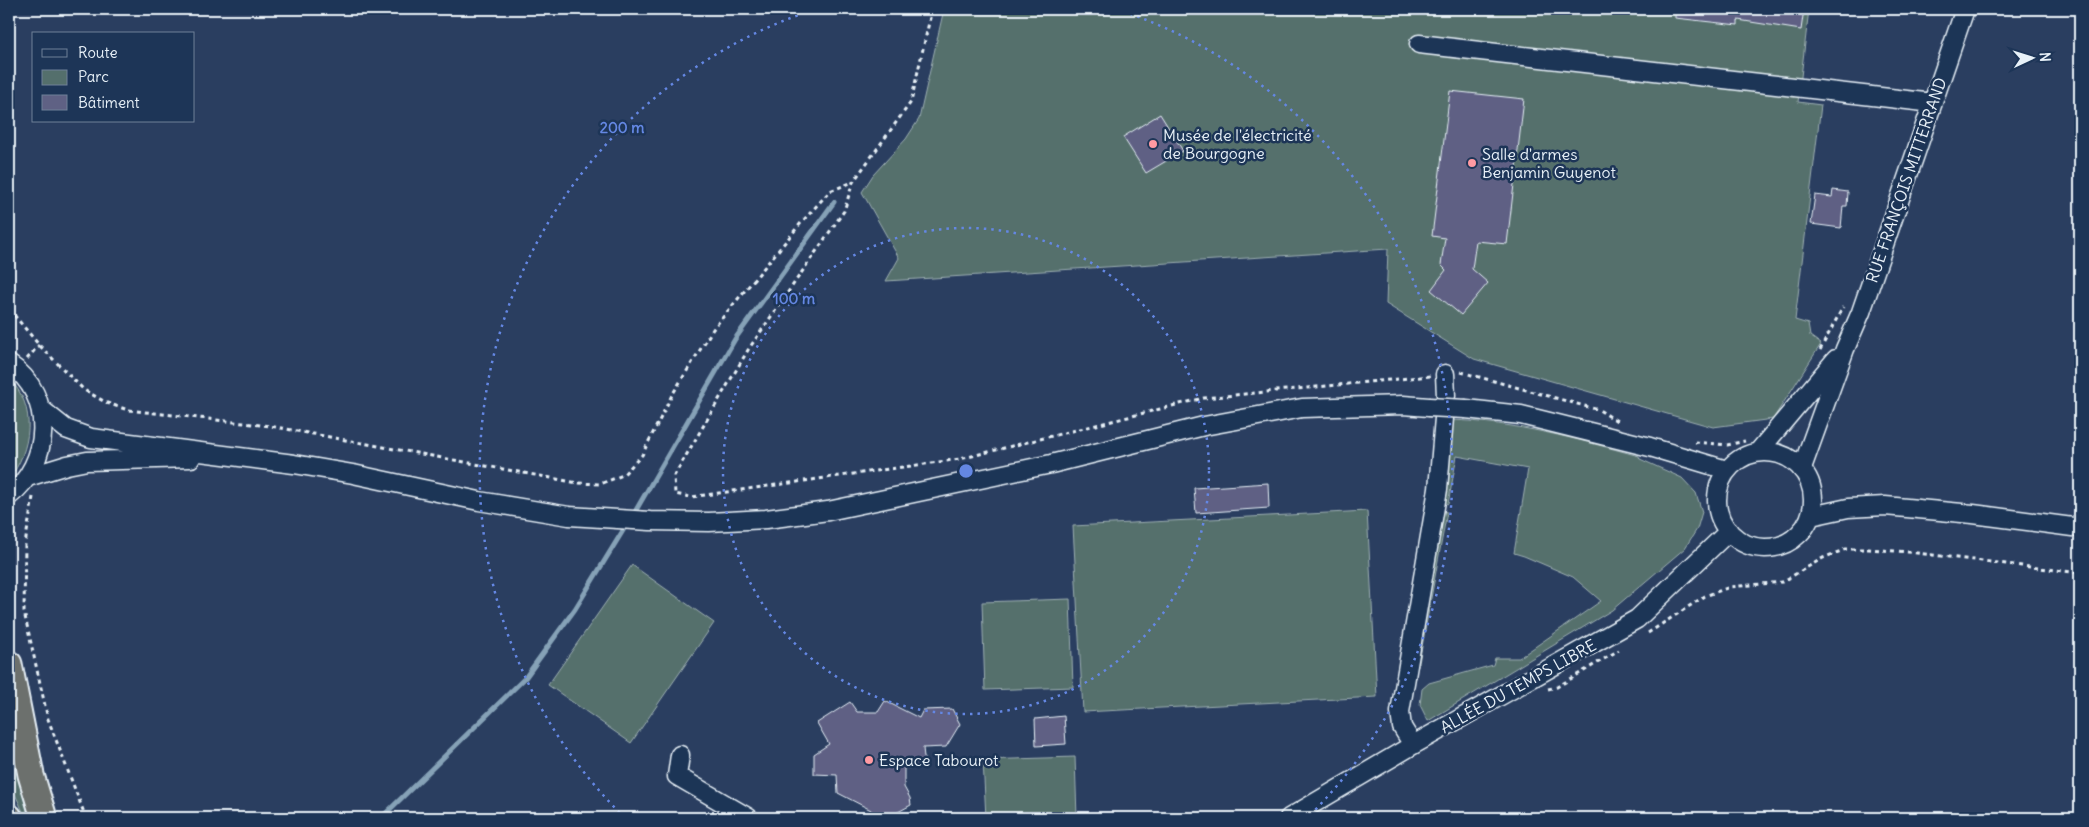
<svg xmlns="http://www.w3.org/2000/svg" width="2089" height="827" viewBox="0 0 2089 827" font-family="Delius,sans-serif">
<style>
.green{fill:#546f6c;stroke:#9eb0b2}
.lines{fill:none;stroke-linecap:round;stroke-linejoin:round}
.stream{stroke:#86a2b7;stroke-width:5}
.building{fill:#5f6184;stroke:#e8f1f8}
.minor-casing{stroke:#e8f1f8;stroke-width:21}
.highway-casing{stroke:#e8f1f8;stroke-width:29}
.path{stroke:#e8f1f8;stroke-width:3;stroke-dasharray:4 4;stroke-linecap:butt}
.minor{stroke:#1d3557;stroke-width:18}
.highway{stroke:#6c706d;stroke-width:25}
.minor-bridge-casing{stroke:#e8f1f8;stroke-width:21;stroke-linecap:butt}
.minor-bridge{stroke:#1d3557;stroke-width:18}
.ring{fill:none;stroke:#6487e3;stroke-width:2.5;stroke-dasharray:2.5 5}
.poi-dot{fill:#ff9aa2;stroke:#1d3557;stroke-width:2}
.labels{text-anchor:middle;stroke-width:5;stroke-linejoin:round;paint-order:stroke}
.poi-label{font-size:16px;fill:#e8f1f8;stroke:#1d3557;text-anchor:start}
.street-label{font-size:16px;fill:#e8f1f8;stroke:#1d3557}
.centre{fill:#6487e3;stroke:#1d3557;stroke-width:2.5}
.ring-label{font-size:15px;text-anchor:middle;font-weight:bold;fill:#6487e3;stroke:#1d3557;stroke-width:5;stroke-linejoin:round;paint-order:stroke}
</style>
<rect width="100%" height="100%" fill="#2a3e60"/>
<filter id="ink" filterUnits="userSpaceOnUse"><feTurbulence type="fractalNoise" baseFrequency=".02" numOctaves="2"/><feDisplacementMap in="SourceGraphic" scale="10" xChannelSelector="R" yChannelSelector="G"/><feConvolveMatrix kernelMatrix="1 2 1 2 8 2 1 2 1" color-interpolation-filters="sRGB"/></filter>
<g filter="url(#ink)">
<path class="green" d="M944 9H1809L1798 102 1821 105 1795 320 1808 324 1810 336 1821 344 1773 419 1713 427 1474 359 1386 304 1388 249 886 281 899 258 862 192 873 175 906 139 919 119Z
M9 379C38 406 31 451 9 479Z
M1450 420C1515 422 1577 439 1639 456L1640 459 1682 478 1696 493 1702 512 1697 529 1685 548 1612 610 1428 721 1420 705 1422 689 1429 683 1493 665 1495 658H1519L1601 601 1573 577 1524 556 1514 553 1528 469 1457 456 1448 504 1443 501Z
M1434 510 1447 512 1419 663 1409 668Z
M1367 511 1377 697 1083 712 1073 526Z
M632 565 714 623 631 743 548 685Z
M1070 599 1073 687 985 690 982 602Z
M9 711 36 818H26L9 781Z
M1075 757 1077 818H986L983 760Z"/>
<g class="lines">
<path class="stream" d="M632 517 735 339 834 202
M381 818 525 678 575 609 627 524"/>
</g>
<path class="building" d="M1675 9H1804L1801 30 1738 20V25L1675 18Z
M1450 91 1524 99 1507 244 1476 241 1472 269 1488 283 1461 315 1431 290 1446 270 1441 265 1445 238 1432 236Z
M1160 114 1183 151 1146 173 1123 137Z
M1833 190 1848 192 1847 206H1843L1841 228 1811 224 1815 195 1832 197Z
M1268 483 1269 508 1196 513 1194 488Z
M885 701 919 718 923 710 952 709 960 724 946 747 923 748 925 767 904 768V787L910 798 911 805 887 818H877L871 810 838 793 837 775 814 774V754L829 744 817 723 850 702 857 712H878Z
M1064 716 1066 744 1036 746 1035 719Z"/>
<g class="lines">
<defs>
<path id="minor" d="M1419 44 1933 103
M9 364C56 395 51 464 9 496
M1445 374 1446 396
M41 409 66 429 91 438 294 464 353 474 479 501 569 516 650 521 709 522 766 519 828 511 1051 464 1204 426 1302 408 1403 405 1429 407
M1466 409 1521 415 1650 447 1727 470
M1758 452 1836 359
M1717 500a48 48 0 1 1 96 0a48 48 0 1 1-96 0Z
M1802 468 1845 349 1861 312 1965 9
M28 477 67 465 87 461 191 458
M1811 516 1848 508 1885 506 1973 514 2080 528
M1413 745 1402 727 1400 712 1438 489 1444 418
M680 755 677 776 749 818
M1289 818 1413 745 1637 619 1729 531"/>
<path id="highway" d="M9 664 31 775 44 818
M9 817V818"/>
</defs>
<use href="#minor" class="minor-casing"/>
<use href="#highway" class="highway-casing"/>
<path class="path" d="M932 9 911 102 853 182 844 211 748 350 674 476 675 494 691 497 960 459 1204 398 1430 376
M9 309 39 345 84 390 107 403 128 410 270 426 578 483 600 484 623 475 642 455 672 395 713 329 801 223 830 191 853 182
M1820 350 1843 307
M27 359 39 345
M1461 372 1599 410 1617 421
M1695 442 1727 445 1745 441
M33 497 25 544 24 612 48 719 86 818
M1648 633 1705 596 1730 587 1782 582 1823 558 1846 549H1869L1908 552 2080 573
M1548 689 1557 687 1619 650"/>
<use href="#minor" class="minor"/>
<use href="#highway" class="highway"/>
<defs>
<path id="minor-bridge" d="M1429 407 1466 409"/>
</defs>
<use href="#minor-bridge" class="minor-bridge-casing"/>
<use href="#minor-bridge" class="minor-bridge"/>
</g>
</g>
<g class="ring">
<circle cx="966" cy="471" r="243"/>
<path d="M625 818A486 486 0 0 1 816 9M1116 9A486 486 0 0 1 1307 818"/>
</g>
<g class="poi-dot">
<circle cx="1153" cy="144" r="5"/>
<circle cx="1472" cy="163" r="5"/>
<circle cx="869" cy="760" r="5"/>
</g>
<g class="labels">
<g class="poi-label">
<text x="1163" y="141">Musée de l'électricité<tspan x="1163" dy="18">de Bourgogne</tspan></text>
<text x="1482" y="160">Salle d'armes<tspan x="1482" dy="18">Benjamin Guyenot</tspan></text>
<text x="879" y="766">Espace Tabourot</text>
</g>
<g class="street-label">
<text transform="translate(1906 180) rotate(-71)" y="6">RUE FRANÇOIS MITTERRAND</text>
<text transform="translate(1518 686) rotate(-29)" y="6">ALLÉE DU TEMPS LIBRE</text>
</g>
</g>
<circle cx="966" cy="471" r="8" class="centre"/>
<g class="ring-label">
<text x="622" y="133">200 m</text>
<text x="794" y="304">100 m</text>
</g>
<rect width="2089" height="827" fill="none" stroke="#1d3557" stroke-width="30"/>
<rect x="15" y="15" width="2059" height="797" fill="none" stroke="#e8f1f8" stroke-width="2" filter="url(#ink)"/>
<rect x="32" y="32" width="162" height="90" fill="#1d3557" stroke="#6e8097"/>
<rect x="42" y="49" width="25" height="8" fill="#1d3557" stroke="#6e8097"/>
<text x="78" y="58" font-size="15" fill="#e8f1f8">Route</text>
<rect x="42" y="70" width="25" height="15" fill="#546f6c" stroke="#6e8097"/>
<text x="78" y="82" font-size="15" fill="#e8f1f8">Parc</text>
<rect x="42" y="95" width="25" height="15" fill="#5f6184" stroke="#6e8097"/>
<text x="78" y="108" font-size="15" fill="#e8f1f8">Bâtiment</text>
<g transform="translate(2032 58) rotate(86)" stroke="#1d3557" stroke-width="4" paint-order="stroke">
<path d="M0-4L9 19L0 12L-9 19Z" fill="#e8f1f8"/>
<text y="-8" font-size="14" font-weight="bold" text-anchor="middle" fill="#e8f1f8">N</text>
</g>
</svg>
